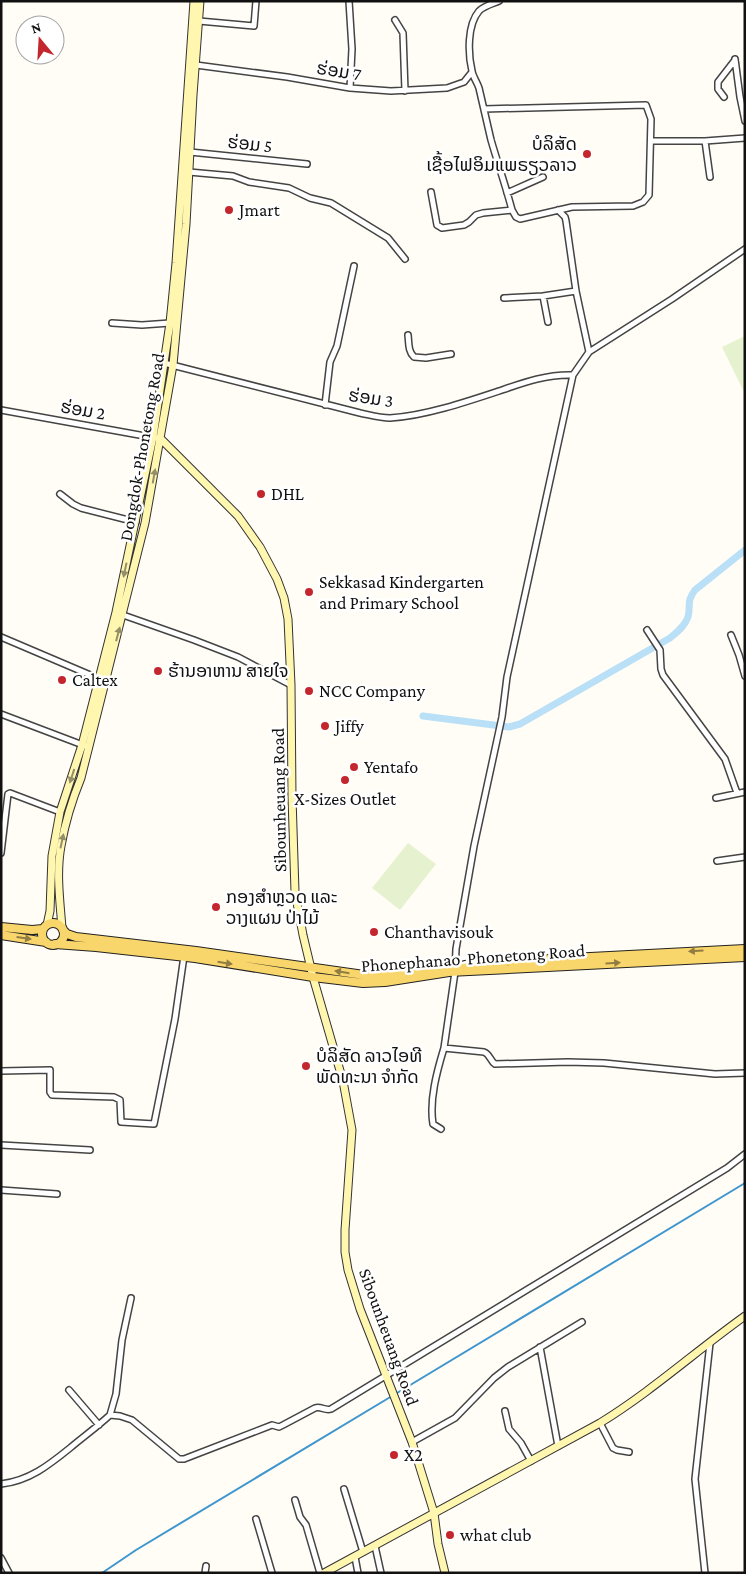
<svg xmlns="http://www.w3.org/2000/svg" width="746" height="1574" viewBox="0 0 746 1574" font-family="'Crimson Pro','Noto Sans Lao',serif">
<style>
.pitch{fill:#e6f2cf}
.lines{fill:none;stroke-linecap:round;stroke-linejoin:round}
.stream{stroke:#3f96cf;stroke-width:2}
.canal{stroke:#b9e0f7;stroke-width:7}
.street-casing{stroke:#444;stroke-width:8}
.secondary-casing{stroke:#333;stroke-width:9}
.primary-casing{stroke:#222;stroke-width:10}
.street{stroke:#fff;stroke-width:5}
.secondary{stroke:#fff6b0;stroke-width:7}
.primary{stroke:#f9d66b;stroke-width:8}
.oneway{fill:#948f68}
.oneway2{fill:#917d42}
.poi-dot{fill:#c4262e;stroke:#fff;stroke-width:2}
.labels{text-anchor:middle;stroke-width:5;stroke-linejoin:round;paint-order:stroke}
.street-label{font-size:18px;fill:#111;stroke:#fff}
.poi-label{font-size:18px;fill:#111;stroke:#fff;text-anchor:start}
</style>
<rect width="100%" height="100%" fill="#fffdf5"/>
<path class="pitch" d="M745 336V394L722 347Z
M408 843 436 864 400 910 372 888Z"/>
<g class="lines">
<path class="stream" d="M397 1393 745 1183
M102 1573 136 1550 392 1396"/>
<path class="canal" d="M423 716 509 727 520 724 670 638C677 632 685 626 688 617 691 605 686 602 695 590L745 550"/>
<defs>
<path id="street" d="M349 1 352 49 350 88
M395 20 403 33 405 91
M199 21 254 26 256 1
M735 59 740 97 745 121
M196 65 287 77 350 88 391 91 447 88 464 82 472 72
M724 97 718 89V82L735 60
M484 109 646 105 651 119 649 195 643 202 633 206 572 207 520 219 516 217 512 210C506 187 498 164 491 140 487 123 483 106 479 88 477 82 473 77 472 71 468 54 467 25 479 11 484 6 492 4 499 1
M651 141H705L745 138
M705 141 710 177
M190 152 307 164
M189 172 233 176 249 182 289 188 310 198 331 203 388 238 405 259
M431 192 437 225 442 228 464 225 469 222 476 215 483 213 512 210
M507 193 543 177
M558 210 565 217 566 221 576 291 589 352
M745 249 672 299 589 352 573 375 507 677 502 717 474 846 456 949 455 972 444 1048 484 1052C490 1054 490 1061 495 1064L568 1062 604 1063 715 1074 745 1073
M543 296 548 322
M504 298 543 296 576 291
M112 323 142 325 170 323
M408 335C409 344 408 351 414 357L426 358 451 354
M164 363 360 413C370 415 380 418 390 418 425 416 469 401 502 390 525 382 548 374 573 375
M325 405 330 362 337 346 354 266
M1 410 156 438
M60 494 73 504 81 508 136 522
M123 615 194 640 238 657 291 685
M647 630 660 650 661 669 663 675 725 759 737 793
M731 635 739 655 745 676
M1 637 102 680
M1 714 88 747
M716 798 745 792
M1 853 8 794 10 793 60 812
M717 861 745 857
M1 1071 50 1070V1092L52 1095 114 1097 120 1100 121 1122 154 1124 175 1019 184 956
M441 1129 433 1124C429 1100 437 1071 444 1048
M1 1145 90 1150
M1 1190 57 1194
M540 1347 558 1446
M69 1390 99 1425
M505 1411 509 1429 521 1443 531 1461
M110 1415 116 1394 122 1340 131 1298
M600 1423 613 1448 617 1450 629 1452
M412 1442 455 1418 494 1378 508 1367 582 1322
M1 1484C29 1481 49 1465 70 1448 83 1437 97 1427 110 1415L120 1416 132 1420 179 1459H184L272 1425 279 1427 283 1425 315 1408C321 1406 325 1411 331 1409L727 1168 745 1154
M344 1489 363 1552
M295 1500 300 1517 306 1525 320 1573
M256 1519 272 1573
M375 1546 381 1573
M355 1557 358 1573
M1 1558 9 1573
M205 1573 206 1566
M705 1573 695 1479 710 1343"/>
<path id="secondary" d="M161 439 238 516 260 547 277 579 284 598 288 619 291 685 292 797 295 892 303 935 313 977 343 1081 352 1130 345 1230V1252L348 1270 360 1309 412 1442 434 1513 438 1544 445 1573
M47 925 50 911 52 856 60 812 82 745 116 612 153 437 170 323 176 263 194 1
M62 928C60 901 56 873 61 846 65 823 72 800 81 778L145 523 173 365 186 224 193 95 200 1
M324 1573 600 1423C652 1391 696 1351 745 1316"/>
<path id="primary" d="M42 934a11 11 0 1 1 22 0a11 11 0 1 1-22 0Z
M1 927 32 930 43 929
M63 930 67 934 76 937 196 951 364 975 386 974 455 964 745 949
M1 935 46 942
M55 944 96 947 195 958 313 977 363 983 385 982 449 972 745 957"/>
</defs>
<use href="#street" class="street-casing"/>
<use href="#secondary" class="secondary-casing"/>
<use href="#primary" class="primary-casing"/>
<use href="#street" class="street"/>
<use href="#secondary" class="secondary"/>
<use href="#primary" class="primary"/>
</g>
<defs><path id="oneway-solid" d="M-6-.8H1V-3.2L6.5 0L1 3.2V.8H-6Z" transform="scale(1.25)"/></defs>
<g class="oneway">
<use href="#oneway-solid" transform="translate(154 476) rotate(-80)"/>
<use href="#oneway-solid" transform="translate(125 570) rotate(102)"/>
<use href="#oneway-solid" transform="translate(118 634) rotate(-75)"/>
<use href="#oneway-solid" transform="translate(72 776) rotate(108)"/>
<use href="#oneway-solid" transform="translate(62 841) rotate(-78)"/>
</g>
<g class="oneway2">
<use href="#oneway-solid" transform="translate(24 938) rotate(8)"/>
<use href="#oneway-solid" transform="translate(696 951) rotate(177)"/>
<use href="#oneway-solid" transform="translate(225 963) rotate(9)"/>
<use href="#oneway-solid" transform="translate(613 963) rotate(-4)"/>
<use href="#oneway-solid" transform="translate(342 972) rotate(-171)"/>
</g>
<g class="poi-dot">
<circle cx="587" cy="154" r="5"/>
<circle cx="229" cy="210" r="5"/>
<circle cx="261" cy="494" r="5"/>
<circle cx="309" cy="592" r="5"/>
<circle cx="158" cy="671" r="5"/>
<circle cx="62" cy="680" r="5"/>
<circle cx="309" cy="691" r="5"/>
<circle cx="325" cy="726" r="5"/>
<circle cx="354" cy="767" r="5"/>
<circle cx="345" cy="780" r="5"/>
<circle cx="216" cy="907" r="5"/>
<circle cx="374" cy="932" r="5"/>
<circle cx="306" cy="1066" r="5"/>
<circle cx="394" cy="1455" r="5"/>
<circle cx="450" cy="1535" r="5"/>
</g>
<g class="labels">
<g class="street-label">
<text transform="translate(339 71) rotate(9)" y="6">ຮ່ອມ 7</text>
<text transform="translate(250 144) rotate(6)" y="6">ຮ່ອມ 5</text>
<text transform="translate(371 398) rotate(8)" y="6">ຮ່ອມ 3</text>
<text transform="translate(83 410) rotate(10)" y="6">ຮ່ອມ 2</text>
<text transform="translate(142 447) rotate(-80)" y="6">Dongdok-Phonetong Road</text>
<text transform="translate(279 800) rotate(-91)" y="6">Sibounheuang Road</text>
<text transform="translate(473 958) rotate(-4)" y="6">Phonephanao-Phonetong Road</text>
<text transform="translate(389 1337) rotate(70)" y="6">Sibounheuang Road</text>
</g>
<g class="poi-label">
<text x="577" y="150" text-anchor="end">ບໍລິສັດ<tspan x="577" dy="21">ເຊື້ອໄຟອິມແພຣຽວລາວ</tspan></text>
<text x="239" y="216">Jmart</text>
<text x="271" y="500">DHL</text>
<text x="319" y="588">Sekkasad Kindergarten<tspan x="319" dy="21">and Primary School</tspan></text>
<text x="168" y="677">ຮ້ານອາຫານ ສາຍໃຈ</text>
<text x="72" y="686">Caltex</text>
<text x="319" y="697">NCC Company</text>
<text x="335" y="732">Jiffy</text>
<text x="364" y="773">Yentafo</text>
<text x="345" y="805" text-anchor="middle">X-Sizes Outlet</text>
<text x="226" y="903">ກອງສໍາຫຼວດ ແລະ<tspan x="226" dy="21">ວາງແຜນ ປ່າໄມ້</tspan></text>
<text x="384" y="938">Chanthavisouk</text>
<text x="316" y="1062">ບໍລິສັດ ລາວໄອທີ<tspan x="316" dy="21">ພັດທະນາ ຈຳກັດ</tspan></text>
<text x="404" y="1461">X2</text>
<text x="460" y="1541">what club</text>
</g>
</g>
<rect width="746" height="1574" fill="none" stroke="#111111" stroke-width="5"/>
<g transform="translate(40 40) rotate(342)"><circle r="24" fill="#ffffff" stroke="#a0a0a0"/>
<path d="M0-4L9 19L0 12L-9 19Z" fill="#c4262e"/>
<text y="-8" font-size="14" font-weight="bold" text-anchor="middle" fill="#111111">N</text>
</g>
</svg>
